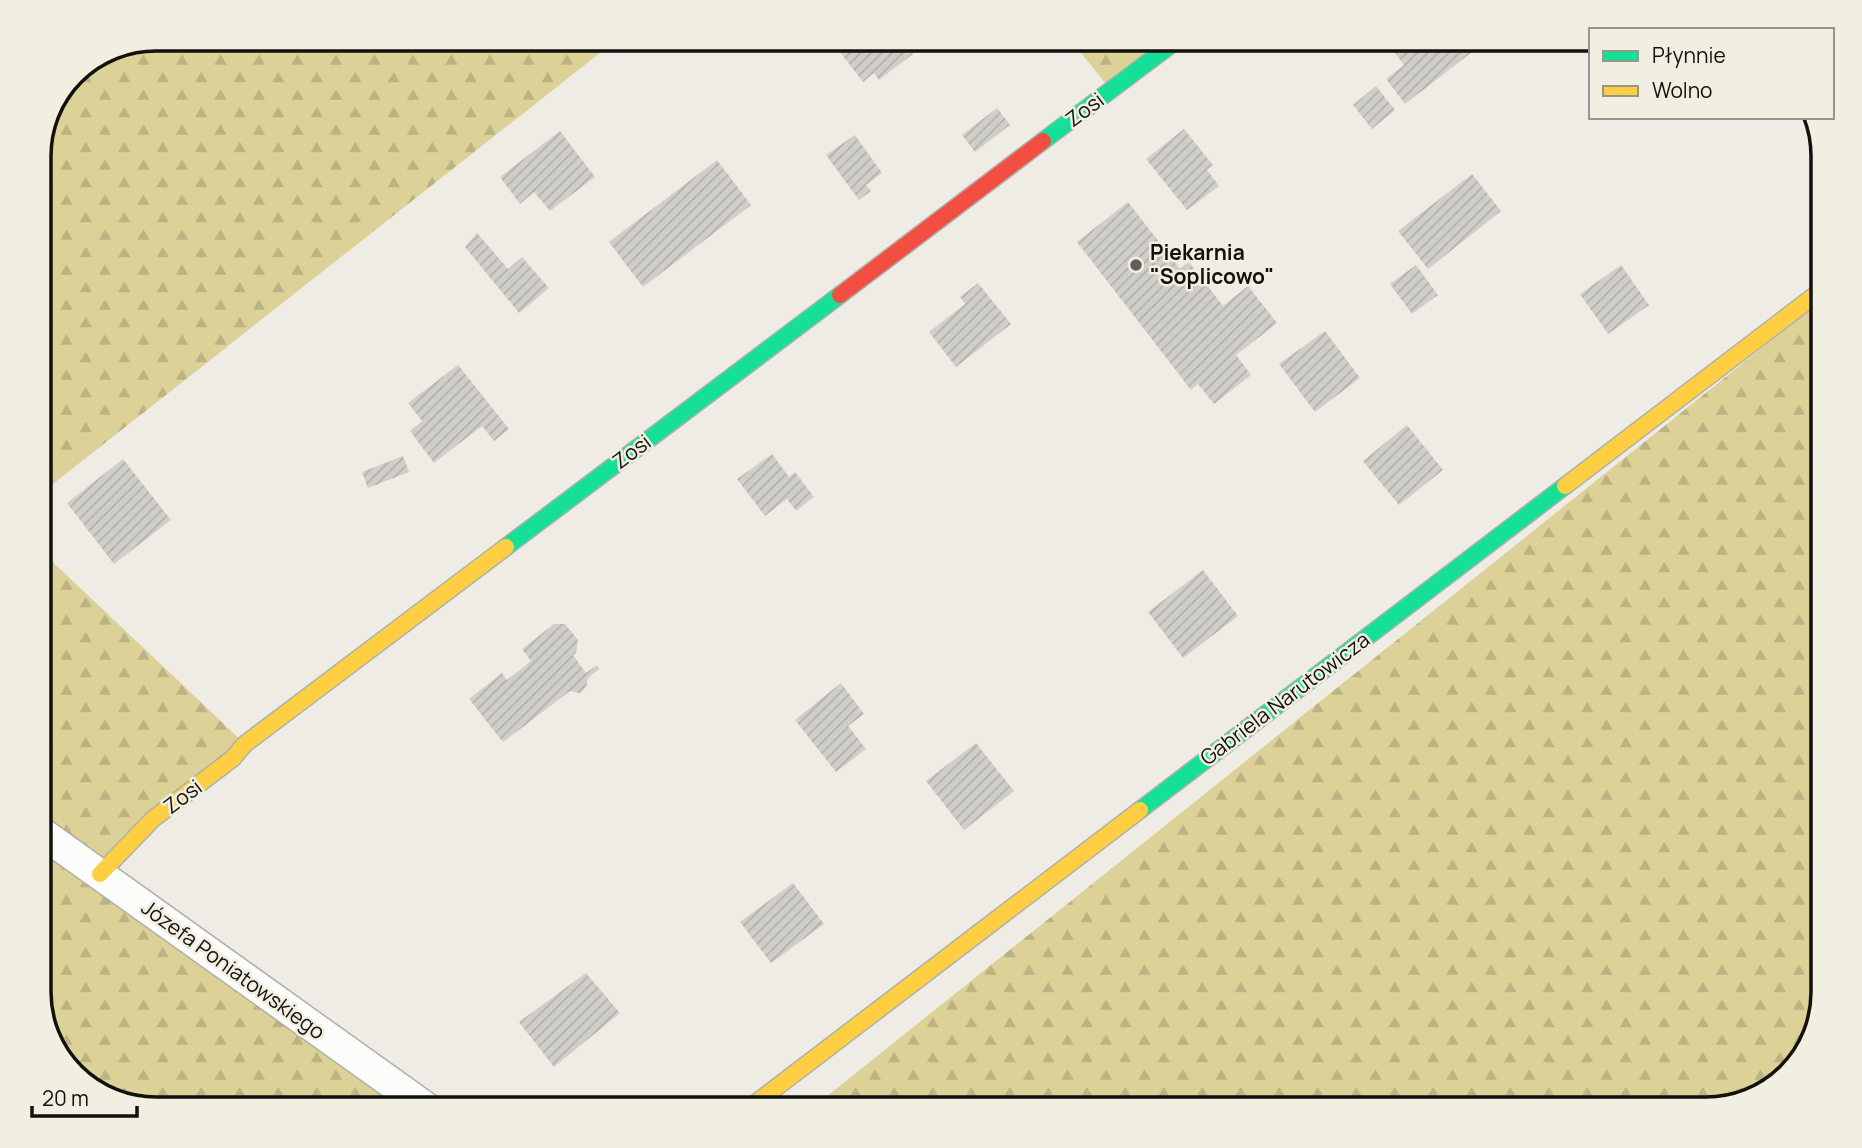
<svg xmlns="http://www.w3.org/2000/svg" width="1862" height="1148" viewBox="0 0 1862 1148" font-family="Manrope,sans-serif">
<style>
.forest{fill:url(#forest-firs)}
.building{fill:url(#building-hatch)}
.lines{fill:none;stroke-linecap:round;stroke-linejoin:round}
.street-casing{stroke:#b0b0aa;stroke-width:33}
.fast-casing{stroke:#b0b0aa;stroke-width:19}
.slow-casing{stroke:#b0b0aa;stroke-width:19}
.jam-casing{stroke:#b0b0aa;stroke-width:19}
.street{stroke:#fcfcfb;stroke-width:30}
.fast{stroke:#16e098;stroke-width:16}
.slow{stroke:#ffcf43;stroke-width:16}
.jam{stroke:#f24e42;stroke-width:16}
.poi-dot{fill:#5f5e58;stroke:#f1efe1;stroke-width:2.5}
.labels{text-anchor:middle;stroke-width:5;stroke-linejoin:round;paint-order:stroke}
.street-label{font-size:21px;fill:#12110c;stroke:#f1efe1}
.poi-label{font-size:21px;font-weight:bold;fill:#12110c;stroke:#f1efe1;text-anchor:start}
.rim{fill:none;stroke:#12110c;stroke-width:3.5}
</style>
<defs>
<pattern id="forest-firs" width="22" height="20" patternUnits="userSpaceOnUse" patternTransform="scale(1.75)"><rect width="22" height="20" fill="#dcd298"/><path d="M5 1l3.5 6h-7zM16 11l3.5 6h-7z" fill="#bcb382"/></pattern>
<pattern id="building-hatch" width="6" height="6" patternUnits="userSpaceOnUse" patternTransform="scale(1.75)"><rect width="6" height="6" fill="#cfcec8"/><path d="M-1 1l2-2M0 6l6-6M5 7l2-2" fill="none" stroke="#b1b0ab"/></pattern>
</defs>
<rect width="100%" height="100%" fill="#eeece4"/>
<path class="forest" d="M1176 41 1111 90 1072 42Z
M610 45 39 495V148L73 72 111 47Z
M1823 299V993L1808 1051 1765 1094 1707 1109H811Z
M39 549 245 744 101 874 431 1109H155L97 1094 54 1051 39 1000Z"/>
<path class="building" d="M1385 40H1484L1485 42 1405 104 1386 79 1404 65Z
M833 43H916L909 49 913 54 879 80 874 73 863 82Z
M1376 86 1395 110 1372 129 1353 105Z
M997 108 1010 125 975 152 962 135Z
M1184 129 1213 165 1207 170 1219 186 1187 210 1146 159Z
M560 131 595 177 550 211 534 192 520 204 500 177Z
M855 135 882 173 866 185 871 191 859 200 826 155Z
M717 160 751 205 643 287 609 242Z
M1472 174 1501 211 1428 269 1398 231Z
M1128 202 1180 269 1189 262 1223 306 1248 286 1277 323 1236 355 1251 375 1214 404 1198 384 1191 390 1077 242Z
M477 233 508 269 522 257 549 288 519 313 465 247Z
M1416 265 1438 295 1412 314 1390 284Z
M1621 265 1649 305 1608 334 1580 294Z
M978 283 1011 324 956 367 929 332 965 304 960 297Z
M1325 331 1360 378 1315 412 1279 364Z
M458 365 509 429 494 441 482 426 434 463 410 431 422 421 408 403Z
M1407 425 1443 470 1399 505 1363 461Z
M772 454 789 477 795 472 814 497 796 511 787 499 765 516 737 479Z
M403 456 409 472 368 488 362 472Z
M123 459 171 520 114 564 67 503Z
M1203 570 1238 616 1183 658 1148 612Z
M554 624H565L578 640 576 653 573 655 586 673 597 665 599 669 588 678 586 687 580 693 570 691 503 742 469 699 502 673 507 680 531 661 522 649Z
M841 683 864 714 848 726 866 749 836 772 795 720Z
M976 743 1014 791 964 830 926 781Z
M793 883 824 924 771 963 740 922Z
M586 973 620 1013 554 1067 519 1022Z"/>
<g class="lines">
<defs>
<path id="street" d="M39 831 428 1109"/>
<path id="fast" d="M1043 141 1176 41
M506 547 840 295
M1140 810 1565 486"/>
<path id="slow" d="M1565 486 1823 289
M100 874 153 819 232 759 245 744 506 547
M748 1109 1140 810"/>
<path id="jam" d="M840 295 1043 141"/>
</defs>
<use href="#street" class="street-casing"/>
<use href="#fast" class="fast-casing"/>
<use href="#slow" class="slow-casing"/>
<use href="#jam" class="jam-casing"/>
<use href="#street" class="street"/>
<use href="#fast" class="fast"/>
<use href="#slow" class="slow"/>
<use href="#jam" class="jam"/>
</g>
<circle class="poi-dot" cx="1136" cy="265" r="7"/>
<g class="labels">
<g class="street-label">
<text transform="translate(1085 110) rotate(-37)" y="7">Zosi</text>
<text transform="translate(632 452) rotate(-37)" y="7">Zosi</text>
<text transform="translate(1285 699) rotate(-37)" y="7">Gabriela Narutowicza</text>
<text transform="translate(183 797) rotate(-37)" y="7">Zosi</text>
<text transform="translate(233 970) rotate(36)" y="7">Józefa Poniatowskiego</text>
</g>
<g class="poi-label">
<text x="1150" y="260">Piekarnia<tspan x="1150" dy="24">"Soplicowo"</tspan></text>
</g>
</g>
<path d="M0 0H1862V1148H0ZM156 51H1706A105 105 0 0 1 1811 156V992A105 105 0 0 1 1706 1097H156A105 105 0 0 1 51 992V156A105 105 0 0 1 156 51Z" fill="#f1efe1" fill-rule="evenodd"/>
<path class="rim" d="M156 51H1706A105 105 0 0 1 1811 156V992A105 105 0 0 1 1706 1097H156A105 105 0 0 1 51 992V156A105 105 0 0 1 156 51Z"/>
<rect x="1589" y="28" width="245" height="91" fill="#f1efe1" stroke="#98968c" stroke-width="2"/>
<rect x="1603" y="51" width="35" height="10" fill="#16e098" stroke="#98968c" stroke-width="2"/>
<text x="1652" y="63" font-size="21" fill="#12110c">Płynnie</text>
<rect x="1603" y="86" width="35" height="10" fill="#ffcf43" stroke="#98968c" stroke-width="2"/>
<text x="1652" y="98" font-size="21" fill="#12110c">Wolno</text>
<path d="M32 1106v10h105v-10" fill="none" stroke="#12110c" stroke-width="3.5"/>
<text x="42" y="1106" font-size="21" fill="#12110c" stroke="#f1efe1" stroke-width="5" paint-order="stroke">20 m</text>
</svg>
